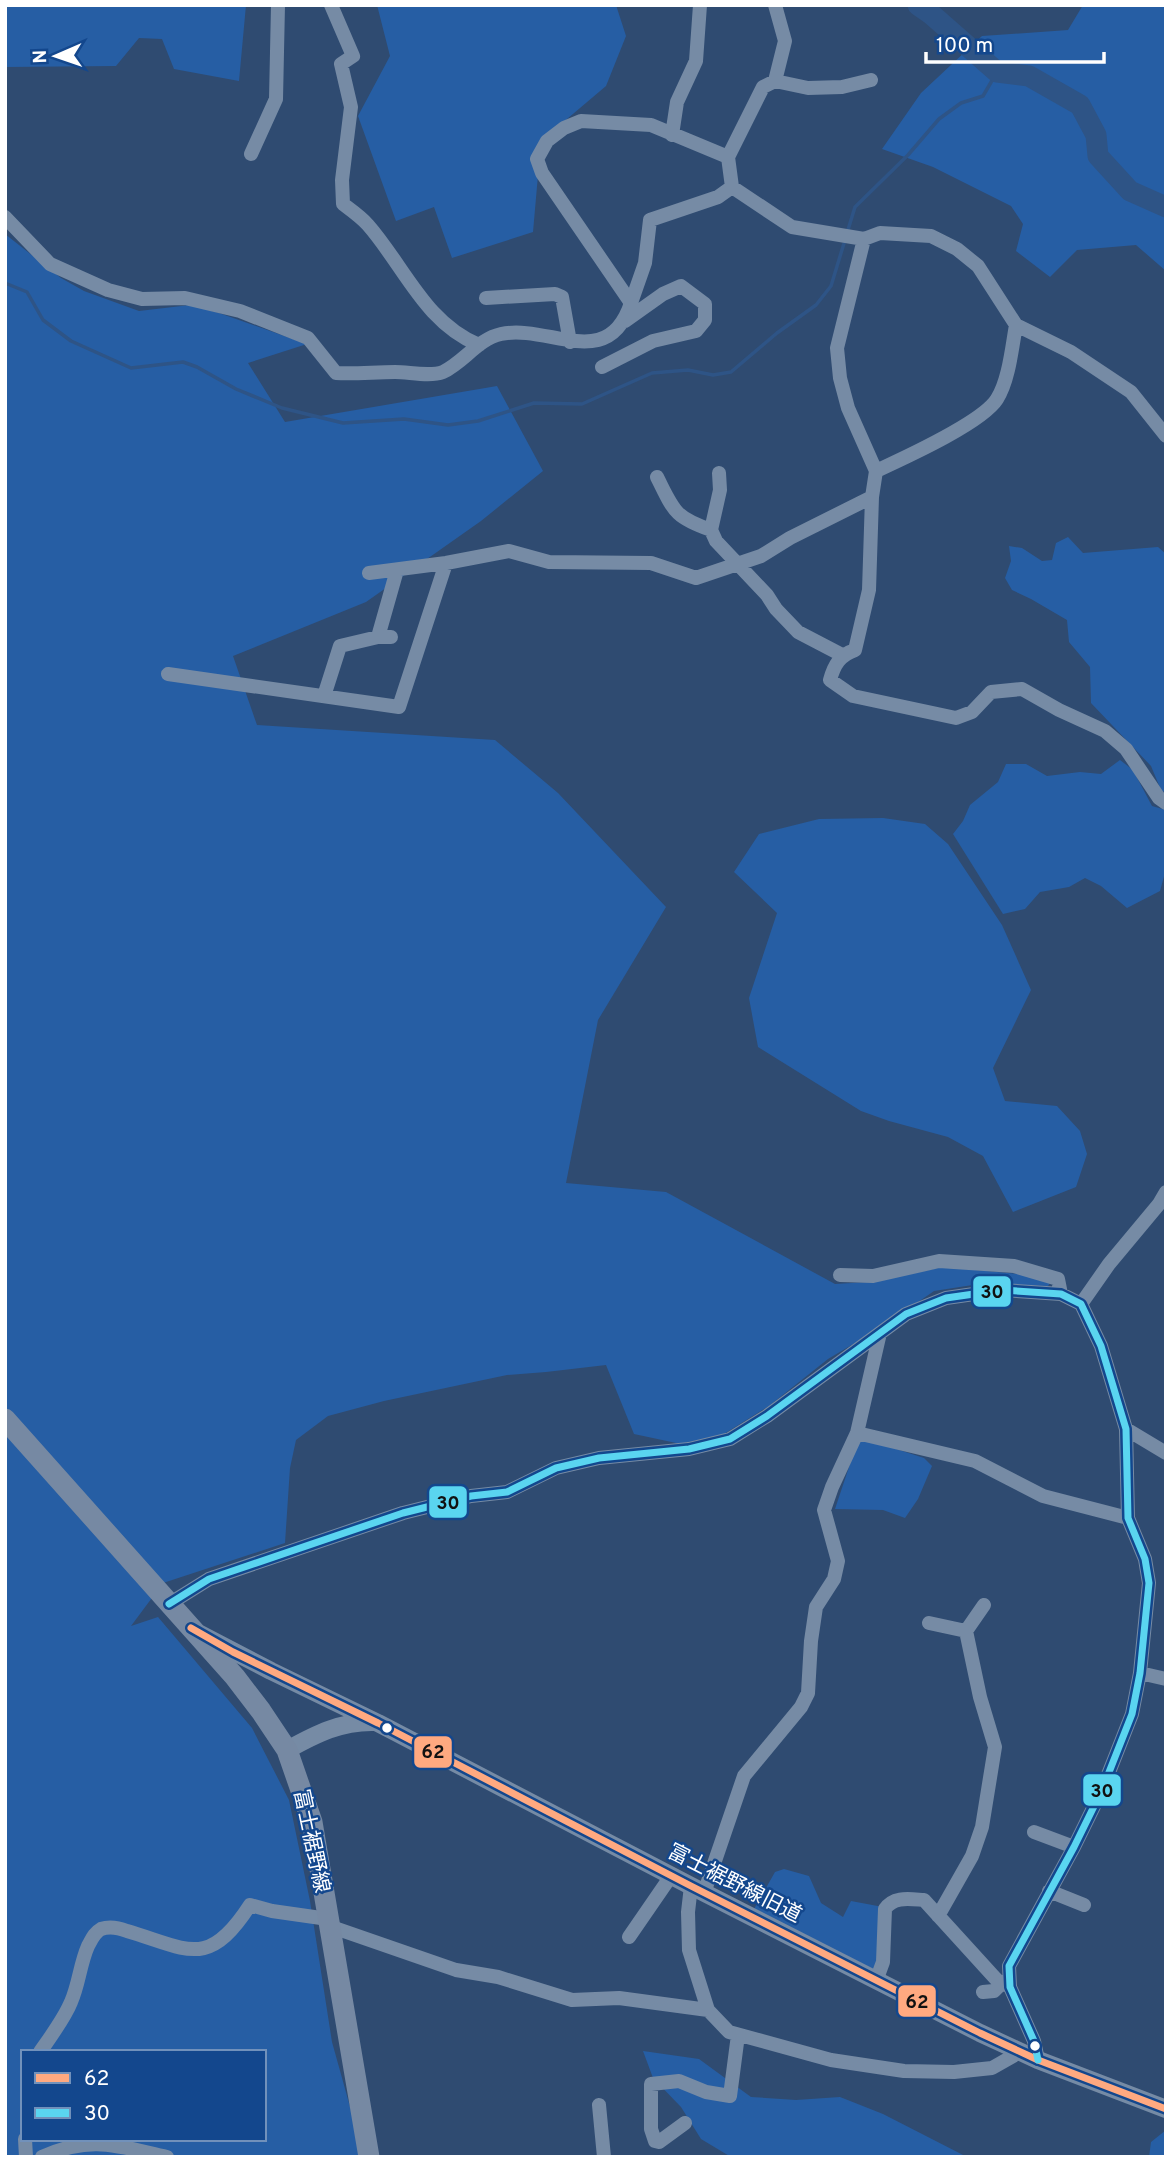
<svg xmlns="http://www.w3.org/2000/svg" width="1171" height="2162" viewBox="0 0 1171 2162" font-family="Overpass,'Noto Sans JP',sans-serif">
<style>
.green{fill:#265ea4;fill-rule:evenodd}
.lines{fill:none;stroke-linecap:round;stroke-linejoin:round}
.stream{stroke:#2e5486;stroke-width:3.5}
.river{stroke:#2e5486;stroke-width:21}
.minor{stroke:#768ba5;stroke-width:14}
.tertiary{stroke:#768ba5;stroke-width:18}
.primary{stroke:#7689a3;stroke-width:21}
.bus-1-casing{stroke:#13478d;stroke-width:12}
.bus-2-casing{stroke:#13478d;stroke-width:12}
.bus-1{stroke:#ffa980;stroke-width:7}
.bus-2{stroke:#5ad5f0;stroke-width:7}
.bus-dot{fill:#fff;stroke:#13478d;stroke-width:2.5}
.labels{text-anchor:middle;stroke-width:5;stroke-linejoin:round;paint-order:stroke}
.street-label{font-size:21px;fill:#fff;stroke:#13478d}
.line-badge{stroke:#13478d;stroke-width:2.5}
.pale-badge-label{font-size:19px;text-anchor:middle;font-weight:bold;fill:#111}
</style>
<rect width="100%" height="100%" fill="#2f4b71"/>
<path class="green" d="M5 5H246L239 81 174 69 162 39 139 38 116 66 5 67Z
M377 5H616L626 36 606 86 541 141 533 232 452 258 434 207 396 221 358 116 390 56Z
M1083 5H1166V271L1136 245 1077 250 1050 277 1016 251 1023 224 1011 206 933 167 882 149 921 93 982 36 1068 30Z
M5 234 61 278 84 291 139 311 190 305 219 313 307 344 248 363 285 422 497 386 543 471 481 521 366 602 233 656 257 725 495 740 558 793 666 907 598 1020 566 1183 666 1192 835 1284 869 1282 943 1267 1019 1274 1051 1282 1048 1286 979 1284 934 1291 882 1327 828 1359 769 1406 724 1434 681 1444 634 1434 606 1365 546 1372 507 1375 384 1401 328 1416 296 1440 290 1468 285 1543 163 1583 131 1626 158 1617 252 1728 289 1800 310 1901 332 2042 364 2157H5ZM23 2052H264V2139H23Z
M1068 537 1083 553 1158 547 1166 554V793L1161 790 1151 766 1091 703 1090 667 1069 642 1067 620 1031 599 1012 590 1005 578 1011 561 1009 546 1022 548 1042 561 1052 560 1056 543Z
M1120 760 1133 770 1152 806 1166 810V869L1160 891 1127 908 1101 886 1085 878 1069 887 1040 892 1025 909 1003 914 953 834 963 821 970 805 998 782 1006 764H1026L1047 776 1080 772 1101 774Z
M883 818 925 824 948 844 1002 925 1031 990 993 1068 1005 1101 1057 1106 1080 1131 1087 1154 1076 1187 1013 1212 983 1156 948 1137 889 1121 861 1111 758 1047 749 998 777 913 734 872 759 834 819 819Z
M859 1437 924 1458 932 1466 918 1499 905 1518 883 1510 835 1509Z
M784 1869 809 1876 821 1903 843 1917 851 1901 883 1907 876 1972 754 1909 775 1872Z
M643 2051 699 2059 751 2097 796 2100 840 2097 883 2114 967 2157H731L701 2139 681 2107 653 2078Z
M1166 2130V2157H1149L1151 2142Z"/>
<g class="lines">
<path class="stream" d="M847 233 855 207 908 155 939 119 961 103 983 96 997 72
M5 283 27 292 43 320 71 341 131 368 183 362 197 367 236 389 282 408 343 423 404 419 448 425 478 421 534 403 582 404 652 373 688 370 713 375 731 372 777 333 816 305 831 286 845 240"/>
<path class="river" d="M918 5 931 14 997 72 1029 76 1080 105 1096 135 1098 156 1130 191 1166 207"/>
<path class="minor" d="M331 5 353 56 341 64 351 107 342 180 343 204C351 210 361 217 368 225 404 266 425 323 479 345
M871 80 842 87 808 88 775 81 763 87 728 157 732 187 792 227 864 239 880 233 931 236 957 249 978 266 1016 325 1071 352 1131 392 1166 436
M775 81 785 41 775 5
M672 135 677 102 696 61 700 5
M251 154 276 99 278 5
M5 217 50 264 108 290 142 299 185 298 240 311 308 338 336 373C356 374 375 372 395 372 409 372 430 377 443 372 464 362 478 339 501 334 550 324 608 373 631 303L542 173 537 159 547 141 564 128 581 121 651 125 728 157
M864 239 837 348 840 378 848 408 876 471
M486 298 555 294 562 297 570 342
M631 303 645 263 650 220 718 197 732 187
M602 367 653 341 696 331 705 320V304L681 286 663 294 625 321
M719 473 720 490 711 530 716 541 767 595 776 609 798 632 844 656
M657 477C674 511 674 517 711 530
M872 497 869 590 855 650C840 655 834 665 830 680L853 696 956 718 972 712 991 692 1022 689 1059 710 1105 731 1126 749 1159 798 1166 803
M369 573 446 563 509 551 549 562 651 563 696 578 761 556 790 538 872 497 876 471C904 458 982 423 997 399 1009 380 1012 347 1016 325
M378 637 397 570
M168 674 399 707 446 563
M324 696 340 646 378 637H391
M840 1275 873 1276 939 1261 1014 1266 1058 1279 1061 1294
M1081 1304 1109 1264 1159 1204 1166 1192
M1126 1429 1166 1453
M857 1433 975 1461 1043 1496 1128 1518
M169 1604 209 1579 403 1513 471 1496 507 1492 556 1468 599 1458 689 1449 730 1439 767 1416 906 1314 946 1298 1002 1290 1061 1294 1081 1304 1101 1346 1126 1429 1128 1518 1145 1559 1149 1583 1140 1673 1132 1714 1102 1790 1074 1847 1009 1966 1010 1987 1034 2041 1038 2060
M929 1623 966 1631
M1140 1673 1166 1679
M1034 1832 1074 1847
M691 1886 688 1912 689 1950 708 2010 729 2032 831 2060 904 2071 954 2072 992 2068 1020 2052
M1049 1891 1084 1905
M704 1893 744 1776 801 1707 808 1693 811 1641 816 1607 834 1579 838 1561 824 1510 832 1487 857 1433 880 1333
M938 1916 972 1856 982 1827 995 1747 980 1697 966 1631 984 1605
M329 1926 456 1970 498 1977 572 2000 619 1998 708 2010
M629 1937 671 1876
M876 1981 883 1962 885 1909C894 1896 909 1899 924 1900L995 1978 1001 1984 1010 1985
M983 1992 994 1991 1001 1984
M40 2052C51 2036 64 2019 71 2002 79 1984 80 1964 88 1946 92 1939 94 1933 101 1929 110 1926 119 1928 127 1931 188 1949 208 1970 250 1905L272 1911 328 1919
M599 2105 604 2157
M685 2123 659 2142 655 2141 651 2129V2084L679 2081 706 2092 730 2096 738 2035
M25 2139 26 2157
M42 2157C91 2135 117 2146 167 2157"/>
<path class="tertiary" d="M200 1634 271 1671 378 1723 691 1886 980 2033 1038 2060 1166 2109
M287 1750C316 1734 341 1721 375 1722"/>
<path class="primary" d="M5 1419 235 1677 261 1711 287 1750 312 1822 369 2157"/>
<defs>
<path id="bus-1" d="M191 1628 233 1652 378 1723 691 1886 980 2033 1038 2060 1166 2109"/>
<path id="bus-2" d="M169 1604 209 1579 403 1513 471 1496 507 1492 556 1468 599 1458 689 1449 730 1439 767 1416 906 1314 946 1298 1002 1290 1061 1294 1081 1304 1101 1346 1126 1429 1128 1518 1145 1559 1149 1583 1140 1673 1132 1714 1102 1790 1074 1847 1009 1966 1010 1987 1034 2041 1038 2060"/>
</defs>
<use href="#bus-1" class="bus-1-casing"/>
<use href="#bus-2" class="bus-2-casing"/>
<use href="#bus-1" class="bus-1"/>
<use href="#bus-2" class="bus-2"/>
</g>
<g class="bus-dot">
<circle cx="387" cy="1728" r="6"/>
<circle cx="1035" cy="2046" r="6"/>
</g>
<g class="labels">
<g class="street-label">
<text transform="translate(312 1841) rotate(78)" y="7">富士裾野線</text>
<text transform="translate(735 1883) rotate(27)" y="7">富士裾野線旧道</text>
</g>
</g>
<g class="line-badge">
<rect x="972" y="1275" width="40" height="33" rx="7" fill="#5ad5f0"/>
<rect x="428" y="1485" width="40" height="34" rx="7" fill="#5ad5f0"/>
<rect x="413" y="1735" width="40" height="34" rx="7" fill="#ffa980"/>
<rect x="1082" y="1773" width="40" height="34" rx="7" fill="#5ad5f0"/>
<rect x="897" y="1984" width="40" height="34" rx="7" fill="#ffa980"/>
</g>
<g class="pale-badge-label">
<text x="992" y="1298">30</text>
<text x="448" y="1509">30</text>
<text x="433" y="1758">62</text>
<text x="1102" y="1797">30</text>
<text x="917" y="2008">62</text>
</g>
<rect width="1171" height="2162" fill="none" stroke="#ffffff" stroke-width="14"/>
<rect x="21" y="2050" width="245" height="91" fill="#13478d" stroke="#7191bb" stroke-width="2"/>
<rect x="35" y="2073" width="35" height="10" fill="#ffa980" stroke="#7191bb" stroke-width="2"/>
<text x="84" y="2085" font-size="21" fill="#ffffff">62</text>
<rect x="35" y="2108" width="35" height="10" fill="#5ad5f0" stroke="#7191bb" stroke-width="2"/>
<text x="84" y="2120" font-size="21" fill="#ffffff">30</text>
<g transform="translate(56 56) rotate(268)" stroke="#13478d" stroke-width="5" paint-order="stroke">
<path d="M0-5L12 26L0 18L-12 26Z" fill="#ffffff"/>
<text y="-10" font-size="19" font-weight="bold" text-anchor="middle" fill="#ffffff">N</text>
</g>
<path d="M926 52v10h178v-10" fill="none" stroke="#ffffff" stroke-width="3.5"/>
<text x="936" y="52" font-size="21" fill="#ffffff" stroke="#13478d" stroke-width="5" paint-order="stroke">100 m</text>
</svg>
